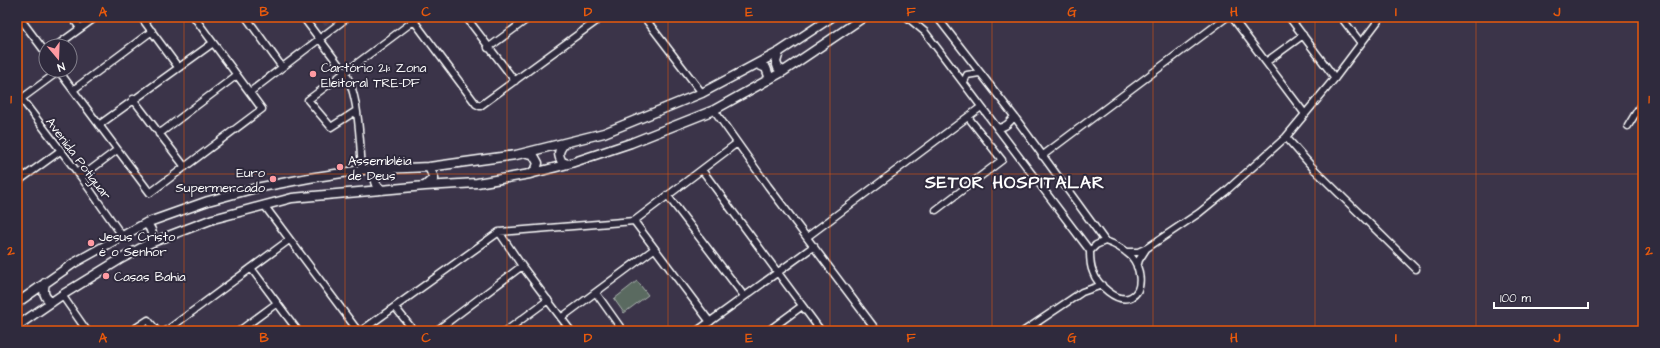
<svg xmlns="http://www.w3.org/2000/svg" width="1660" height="348" viewBox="0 0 1660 348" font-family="'Architects Daughter',sans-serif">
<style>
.built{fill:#4a4057}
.green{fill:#5a6a61;stroke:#acb4b0}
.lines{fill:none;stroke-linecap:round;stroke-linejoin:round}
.minor-casing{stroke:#fff;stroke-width:9}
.major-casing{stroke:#fff;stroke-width:11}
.minor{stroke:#2f2a3d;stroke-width:6}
.major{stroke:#2f2a3d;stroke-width:8}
.grid{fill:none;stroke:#e8590c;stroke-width:1;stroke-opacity:0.55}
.poi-dot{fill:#ff9aa2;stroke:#2f2a3d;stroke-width:1.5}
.labels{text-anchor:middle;stroke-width:4;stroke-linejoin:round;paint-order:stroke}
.poi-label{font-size:13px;fill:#fff;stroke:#2f2a3d;text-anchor:start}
.street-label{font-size:13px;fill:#fff;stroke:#2f2a3d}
.district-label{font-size:17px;font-weight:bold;letter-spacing:1px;fill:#fff;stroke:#2f2a3d}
.neatline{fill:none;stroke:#e8590c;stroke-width:1.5}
.grid-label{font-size:13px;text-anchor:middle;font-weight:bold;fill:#e8590c}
</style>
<rect width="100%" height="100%" fill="#3b3449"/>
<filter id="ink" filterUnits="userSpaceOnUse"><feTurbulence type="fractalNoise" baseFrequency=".025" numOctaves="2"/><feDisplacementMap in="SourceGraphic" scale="8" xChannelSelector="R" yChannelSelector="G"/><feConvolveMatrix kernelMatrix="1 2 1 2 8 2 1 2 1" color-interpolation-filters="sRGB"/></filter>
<g filter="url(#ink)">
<path class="built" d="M318 17H338L325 26Z"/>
<path class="green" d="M637 281 648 295 624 313 614 299Z"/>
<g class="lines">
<defs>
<path id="minor" d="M19 17 46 53
M72 17 80 28
M141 17 178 67
M246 17 282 67
M303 17 345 73C359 94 360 144 362 170
M466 17 515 81
M644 17 702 93
M907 17 925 32 1090 251
M937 17 1014 116 1105 241
M1232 17 1305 114
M1289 17 1335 78
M1341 17 1361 43
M414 21 476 104 480 106 602 17
M56 46 96 17
M488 48 530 17
M1266 62 1303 35
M58 70 150 193 262 109 194 17
M964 82 967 75 979 73
M73 90 152 31
M250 92 348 17
M17 93 81 177 123 237
M21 99 59 71
M133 99 185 167
M714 110 768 186 877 331
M356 111 331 127 308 100 419 17
M99 125 213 43
M1628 126 1643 101
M997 128C1005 128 1010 123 1014 116
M159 134 237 75
M1286 137 1314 169 1416 269
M1042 156 1227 17
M17 167 24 177
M702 170 821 331
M81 177 117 150
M17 182 60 151
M667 195 744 296
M264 205 358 331
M936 210 1002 160 968 117
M634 221 710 322
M499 232 522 266 571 331
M807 237 981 107
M1105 241C1115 244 1123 249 1131 256 1140 266 1145 290 1131 297 1117 304 1097 284 1093 272 1090 266 1090 258 1090 251L1096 245Z
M1126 252H1138L1147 248 1199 213 1225 192 1286 137 1335 78 1381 17
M1137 267 1139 260 1146 249
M251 268 298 331
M596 293 623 331
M62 295 87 331
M395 307 414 331
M561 318 654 249
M131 331 148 320 157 331
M166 331 289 240
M239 331 277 303
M361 331 499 232 634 221 737 143
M436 331 522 266
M506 331 548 300
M697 331 814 246
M768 331 802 306
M1024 331 1082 292 1102 285"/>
<path id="major" d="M779 52 776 62 778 68 784 71
M757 64 766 68 769 76 768 80
M564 144C559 150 557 154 562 162L568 164
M527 153 533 154 538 163 536 169 530 174
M426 185 434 178 429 167
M382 190C376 186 374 183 375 176L383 170
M146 223C152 229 154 235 150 243
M45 283C43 291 43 298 52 302
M17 303 74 263 146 223 208 201 256 188 309 178 362 170 429 167 516 155 604 133 702 93 779 52 832 17
M17 326 62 295 119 260 150 243 213 219 292 198 425 186 477 183 530 174 568 164 631 143 714 110 784 71 864 17"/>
</defs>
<use href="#minor" class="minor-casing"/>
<use href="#major" class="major-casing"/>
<use href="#minor" class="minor"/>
<use href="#major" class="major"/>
</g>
</g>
<path class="grid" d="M184 17V331M345 17V331M507 17V331M668 17V331M830 17V331M992 17V331M1153 17V331M1315 17V331M1476 17V331M17 174H1643"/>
<g class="poi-dot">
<circle cx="313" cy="74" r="4"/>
<circle cx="340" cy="167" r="4"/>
<circle cx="273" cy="179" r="4"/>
<circle cx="91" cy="243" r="4"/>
<circle cx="106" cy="276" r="4"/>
</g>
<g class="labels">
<g class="poi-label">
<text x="321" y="72">Cartório 21ª Zona<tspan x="321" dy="15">Eleitoral TRE-DF</tspan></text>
<text x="348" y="165">Assembléia<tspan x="348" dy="15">de Deus</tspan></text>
<text x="265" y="177" text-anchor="end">Euro<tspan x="265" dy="15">Supermercado</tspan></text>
<text x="99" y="241">Jesus Cristo<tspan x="99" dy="15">é o Senhor</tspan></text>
<text x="114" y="281">Casas Bahia</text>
</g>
<g class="street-label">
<text transform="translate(79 158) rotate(53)" y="5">Avenida Potiguar</text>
</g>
<g class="district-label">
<text x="1015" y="188">SETOR HOSPITALAR</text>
</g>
</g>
<rect width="1660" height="348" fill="none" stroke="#2f2a3d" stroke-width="44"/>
<g transform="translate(58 58) rotate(161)"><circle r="19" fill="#2f2a3d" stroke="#827f8b"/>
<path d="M0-3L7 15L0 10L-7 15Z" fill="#ff9aa2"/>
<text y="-6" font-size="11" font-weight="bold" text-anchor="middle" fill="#ffffff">N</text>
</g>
<path d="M1494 302v6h94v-6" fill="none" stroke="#ffffff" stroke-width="2"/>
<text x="1500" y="302" font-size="12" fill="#ffffff" stroke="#2f2a3d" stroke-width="3" paint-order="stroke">100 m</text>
<rect x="22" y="22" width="1616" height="304" class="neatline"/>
<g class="grid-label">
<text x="103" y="16">A</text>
<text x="264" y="16">B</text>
<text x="426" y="16">C</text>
<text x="588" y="16">D</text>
<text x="749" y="16">E</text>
<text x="911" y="16">F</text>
<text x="1072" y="16">G</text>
<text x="1234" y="16">H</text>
<text x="1396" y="16">I</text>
<text x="1557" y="16">J</text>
<text x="11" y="103">1</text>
<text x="1649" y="103">1</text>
<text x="11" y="255">2</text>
<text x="1649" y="255">2</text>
<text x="103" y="342">A</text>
<text x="264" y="342">B</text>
<text x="426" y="342">C</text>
<text x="588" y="342">D</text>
<text x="749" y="342">E</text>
<text x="911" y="342">F</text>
<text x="1072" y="342">G</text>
<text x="1234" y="342">H</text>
<text x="1396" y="342">I</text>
<text x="1557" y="342">J</text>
</g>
</svg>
